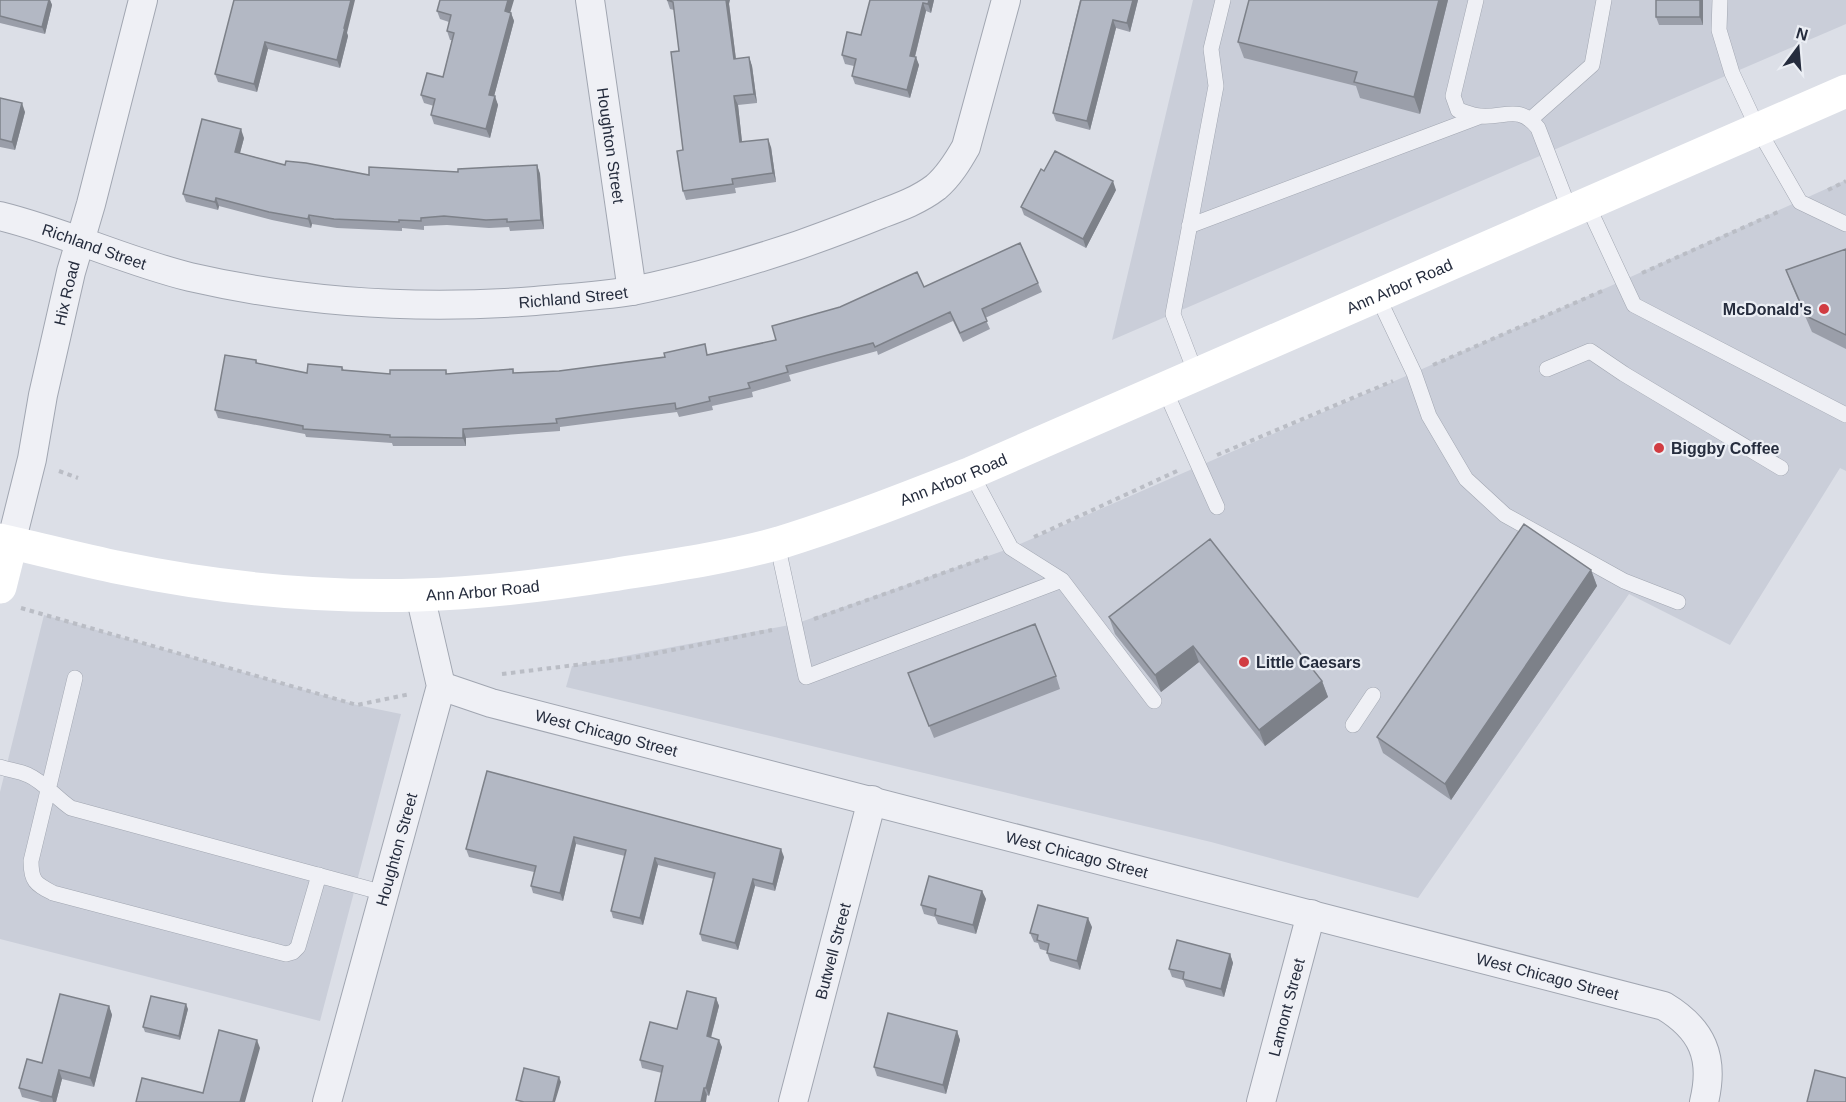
<svg xmlns="http://www.w3.org/2000/svg" width="1846" height="1102" viewBox="0 0 1846 1102" font-family="Arial,sans-serif">
<style>
.built{fill:#caced9}
.lines{fill:none;stroke-linecap:round;stroke-linejoin:round}
.lane-casing{stroke:#a1a6b1;stroke-width:16}
.street-casing{stroke:#a1a6b1;stroke-width:30}
.path{stroke:#babdc5;stroke-width:4;stroke-dasharray:4.5 4.5;stroke-linecap:butt}
.lane{stroke:#eff0f5;stroke-width:15}
.street{stroke:#eff0f5;stroke-width:28}
.secondary{stroke:#fff;stroke-width:33}
.wall{fill:#9a9ea9}
.shaded-wall{fill:#7d8189}
.building{fill:#b3b8c4;stroke:#7d8189;stroke-width:1.5}
.poi-dot{fill:#d13c42;stroke:#ebeef4;stroke-width:2}
.labels{text-anchor:middle;stroke-width:4.5;stroke-linejoin:round;paint-order:stroke}
.street-label{font-size:16px;fill:#252c3d;stroke:#ebeef4}
.poi-label{font-size:16px;font-weight:bold;fill:#252c3d;stroke:#ebeef4;text-anchor:start}
</style>
<rect width="100%" height="100%" fill="#dcdfe7"/>
<path class="built" d="M1193 0H1846V24L1112 340Z
M1846 180V471L1840 468 1730 645 1629 594 1418 898 1211 842 566 687 572 666 795 624 1011 548 1546 315Z
M44 615 357 705 401 714 320 1021 0 939V792Z"/>
<g class="lines">
<defs>
<path id="lane" d="M1476 0 1453 96 1458 110C1465 112 1474 116 1481 116 1505 118 1519 104 1538 128L1570 211
M1720 0 1719 30 1732 73 1758 129 1800 202 1846 224
M1531 119 1592 65 1604 0
M1587 204 1634 305 1846 415
M1189 226 1481 116
M1377 295 1414 373 1429 416 1466 479 1505 515 1624 581 1678 602
M1547 369 1590 351 1624 374 1781 468
M1196 374 1173 314 1216 86 1211 49 1223 0
M1164 388 1217 507
M971 473 1011 548 1062 580 1154 701
M777 543 806 677 1062 580
M75 678 31 861C31 882 36 884 53 893L286 954 293 952 298 947 319 875
M1353 725 1373 695
M0 767C9 770 20 771 28 775 44 782 56 798 71 808L384 893"/>
<g id="street">
<path id="s1" d="M590 0 632 291"/>
<path id="s2" d="M0 216C65 232 125 261 190 277 303 303 419 310 535 301 567 298 600 296 632 291 689 280 745 263 799 245 827 235 854 225 881 214 900 207 919 200 936 187 949 176 958 161 966 147L1006 0"/>
<path id="s3" d="M11 543 32 459 43 395 71 272 91 204 143 0"/>
<path id="s4" d="M441 686 491 703 1664 1006C1702 1029 1715 1057 1704 1102"/>
<path id="s5" d="M327 1102 441 686 420 595"/>
<path id="s6" d="M793 1102 872 800"/>
<path id="s7" d="M1261 1102 1311 914"/>
</g>
</defs>
<use href="#lane" class="lane-casing"/>
<use href="#street" class="street-casing"/>
<path class="path" d="M1828 190 1846 181
M1642 273 1780 211
M1433 365 1602 291
M1217 455 1393 381
M59 471 78 478
M1034 537 1177 471
M21 608 357 705 410 694
M814 619 991 556
M502 674 633 658 772 630"/>
<use href="#lane" class="lane"/>
<use href="#street" class="street"/>
<g class="secondary">
<path id="s8" d="M0 540C40 549 81 560 121 568 218 588 320 598 419 595 484 593 548 585 612 575 668 566 725 558 779 543 844 523 907 498 971 473L1846 91"/>
<path d="M0 587 11 543"/>
</g>
</g>
<path class="wall" d="M0 0H50L52 5 45 34 0 23Z
M234 0 347 33 348 36 340 68 268 49 257 92 218 82 215 74Z
M667 0 729 4 736 59 749 57 752 66 757 103 738 105 742 142 771 147 776 182 735 188 736 193 686 200 683 191V150L679 51 674 10 670 9Z
M870 0H934L931 13 926 11 915 57 919 65 910 98 855 84 852 76 854 66 845 64 842 55 861 35Z
M1080 0H1138L1130 32 1116 28 1090 130 1056 121 1053 113Z
M1249 0H1448L1420 114 1360 98 1356 86 1244 58 1238 42Z
M1703 0V25H1659L1656 17Z
M437 11 511 13 514 21 494 96 498 105 490 138 434 124 431 115 434 106 424 103 421 95 443 77 452 40H450L447 31 449 22 440 19Z
M0 98 25 112 15 150 0 147Z
M244 138 240 153 285 165 369 175 458 172 537 165 540 174 544 229 510 231 509 227 489 228 447 225 424 226V230L402 228V231L337 228 312 224 311 228 272 220 219 206 218 210 186 202 183 194Z
M1116 190 1086 248 1024 215 1021 207Z
M1846 249V349L1812 332 1792 286 1786 270Z
M1038 283 1042 292 985 318 990 329 963 342 953 321 878 355 877 351 789 375 791 381 752 392 753 397 712 406 713 410 679 417 677 412 560 427V431L466 438V446H393L392 443 306 437 305 434 218 418 215 410 256 360 258 364 307 373 342 367 344 370 390 374 446 370 447 374 513 369 514 373 559 371 709 355 776 340 924 287Z
M1591 570 1597 586 1451 800 1383 753 1377 737Z
M1109 617 1322 681 1328 697 1265 746 1199 662 1161 692 1115 634Z
M1056 676 1060 689 934 738 913 686Z
M487 771 784 857 775 891 755 886 738 950 702 941 700 934 714 879 658 865 643 925 613 918 611 911 625 856 576 844 563 901 533 893 531 886 534 872 469 857 466 849Z
M982 891 986 899 976 934 938 924 935 917 924 914 921 905Z
M1092 927 1080 970 1050 961 1047 953V951L1040 949 1038 943 1034 942 1030 933Z
M1230 954 1233 963 1224 997 1186 987 1183 980 1172 977 1169 969Z
M716 998 719 1006 711 1038 722 1047 709 1096 662 1073 642 1068 640 1060Z
M109 1006 112 1015 94 1087 62 1079 56 1102H41L22 1097 19 1088 42 1063Z
M188 1009 180 1040 145 1032 143 1027Z
M957 1031 960 1040 946 1094 877 1076 874 1067Z"/>
<path class="shaded-wall" d="M49 0H50L52 5 45 34 42 27Z
M351 0H355L347 33 348 36 340 68 337 60 344 28Z
M508 0H514L508 20 505 11Z
M726 0H730L729 4 737 68 734 59Z
M929 0H934L931 13 928 4Z
M1133 0H1138L1130 32 1127 23Z
M1439 0H1448L1420 114 1414 97Z
M1700 0H1703V25L1700 17Z
M923 3 926 11 913 64 910 56Z
M511 13 514 21 492 104 489 95Z
M1113 20 1116 28 1090 130 1087 121Z
M265 42 268 49 257 92 254 84Z
M749 57 752 66 757 103 754 94Z
M916 57 919 65 910 98 907 90Z
M495 96 498 105 490 138 486 129Z
M734 96 738 105 743 151 740 142Z
M22 103 25 112 15 150 12 142Z
M241 129 244 138 238 160 235 152Z
M768 139 771 147 776 182 773 173Z
M537 165 540 174 544 229 541 220Z
M1113 181 1116 190 1086 248 1083 239Z
M216 198 219 206 218 210 215 202Z
M309 215 312 224 311 228 308 219Z
M463 429 466 438V446L463 438Z
M1591 570 1597 586 1451 800 1445 784Z
M1193 646 1199 662 1161 692 1155 675Z
M1322 681 1328 697 1265 746 1259 730Z
M574 837 576 844 563 901 560 893Z
M781 849 784 857 775 891 773 884Z
M655 858 658 865 643 925 640 918Z
M753 879 755 886 738 950 735 943Z
M982 891 986 899 976 934 973 925Z
M1088 918 1092 927 1080 970 1077 961Z
M1230 954 1233 963 1224 997 1221 989Z
M716 998 719 1006 709 1044 707 1036Z
M186 1004 188 1009 180 1040 179 1036Z
M109 1006 112 1015 94 1087 90 1078Z
M957 1031 960 1040 946 1094 943 1085Z
M257 1040 260 1048 245 1102H240Z
M719 1040 722 1047 709 1096 706 1088Z
M59 1070 62 1079 56 1102H53L52 1097Z
M559 1077 561 1082 555 1102H553Z
M704 1088 707 1095 706 1102H701Z"/>
<path class="building" d="M0 0H49L42 27 0 16Z
M234 0H351L344 28H345L337 60 265 42 254 84 215 74Z
M440 0H508L505 11 511 13 489 95 495 96 486 129 431 115 435 99 421 95 427 73 443 77 454 33 447 31 451 15 437 11Z
M667 0H726L734 59 749 57 754 94 734 96 740 142 768 139 773 173 732 179 733 184 683 191 677 151 683 150 671 52 679 51 673 2Z
M870 0H929L928 4 923 3 910 56 916 57 907 90 852 76 856 59 842 55 847 32 861 35Z
M1081 0H1133L1127 23 1113 20 1087 121 1053 113Z
M1249 0H1439L1414 97 1354 82 1357 72 1238 42Z
M1656 0H1700V17H1656Z
M0 98 22 103 12 142 0 139Z
M202 119 241 129 235 152 285 165 286 161 306 163 369 175V167L458 172V169L537 165 541 220 507 222V219L486 220 444 216 421 218V221L399 220V222L334 219 309 215 308 219 269 212 216 198 215 202 183 194Z
M1055 151 1113 181 1083 239 1021 207 1041 169 1044 171Z
M1020 243 1038 283 982 309 987 321 960 333 950 312 875 347 873 343 786 366 788 372 748 383 750 388 709 397 710 401 676 409 675 403 556 419 557 423 463 429V438L390 437V435L303 429V426L215 410 225 355 256 360V363L307 373 308 364 342 367V370L390 374V370H446V374L513 369V373L559 371 665 357 664 353 705 344 707 355 776 340 772 326 840 307 917 272 924 287Z
M1846 249V335L1806 316 1786 270Z
M1524 524 1591 570 1445 784 1377 737Z
M1210 539 1322 681 1259 730 1193 646 1155 675 1109 617Z
M1035 624 1056 676 929 726 908 673Z
M487 771 781 849 773 884 753 879 735 943 700 934 715 873 655 858 640 918 611 911 626 850 574 837 560 893 531 886 536 866 466 849Z
M929 876 982 891 973 925 935 915 936 909 921 905Z
M1038 905 1088 918 1077 961 1047 953 1049 944 1037 940 1038 935 1030 933Z
M1177 940 1230 954 1221 989 1183 979 1184 972 1169 969Z
M687 991 716 998 707 1036 719 1040 706 1088H704L701 1102H655L663 1066 640 1060 650 1022 677 1029Z
M60 994 109 1006 90 1078 59 1070 52 1097 19 1088 27 1059 42 1063Z
M151 996 186 1004 179 1036 143 1027Z
M888 1013 957 1031 943 1085 874 1067Z
M219 1030 257 1040 240 1102H136L142 1078 203 1093Z
M524 1068 559 1077 553 1102H524L516 1100Z
M1815 1070 1846 1078V1102H1807Z"/>
<g class="poi-dot">
<circle cx="1824" cy="309" r="6"/>
<circle cx="1659" cy="448" r="6"/>
<circle cx="1244" cy="662" r="6"/>
</g>
<g class="labels">
<g class="street-label">
<text dy="6" stroke="none"><textPath href="#s1" startOffset="147">Houghton Street</textPath></text>
<text dy="6" stroke="none"><textPath href="#s2" startOffset="99">Richland Street</textPath></text>
<text dy="6" stroke="none"><textPath href="#s8" startOffset="1460">Ann Arbor Road</textPath></text>
<text dy="6" stroke="none"><textPath href="#s3" startOffset="256">Hix Road</textPath></text>
<text dy="6" stroke="none"><textPath href="#s2" startOffset="585">Richland Street</textPath></text>
<text dy="6" stroke="none"><textPath href="#s8" startOffset="974">Ann Arbor Road</textPath></text>
<text dy="6" stroke="none"><textPath href="#s8" startOffset="488">Ann Arbor Road</textPath></text>
<text dy="6" stroke="none"><textPath href="#s4" startOffset="172">West Chicago Street</textPath></text>
<text dy="6" stroke="none"><textPath href="#s5" startOffset="262">Houghton Street</textPath></text>
<text dy="6" stroke="none"><textPath href="#s4" startOffset="658">West Chicago Street</textPath></text>
<text dy="6" stroke="none"><textPath href="#s6" startOffset="156">Butwell Street</textPath></text>
<text dy="6" stroke="none"><textPath href="#s4" startOffset="1144">West Chicago Street</textPath></text>
<text dy="6" stroke="none"><textPath href="#s7" startOffset="98">Lamont Street</textPath></text>
</g>
<g class="poi-label">
<text x="1812" y="315" text-anchor="end">McDonald's</text>
<text x="1671" y="454">Biggby Coffee</text>
<text x="1256" y="668">Little Caesars</text>
</g>
</g>
<g transform="translate(1798 48) rotate(16)" stroke="#ebeef4" stroke-width="4.5" paint-order="stroke">
<path d="M0-4.5L10 22L0 15L-10 22Z" fill="#252c3d"/>
<text y="-9" font-size="16" font-weight="bold" text-anchor="middle" fill="#252c3d">N</text>
</g>
</svg>
